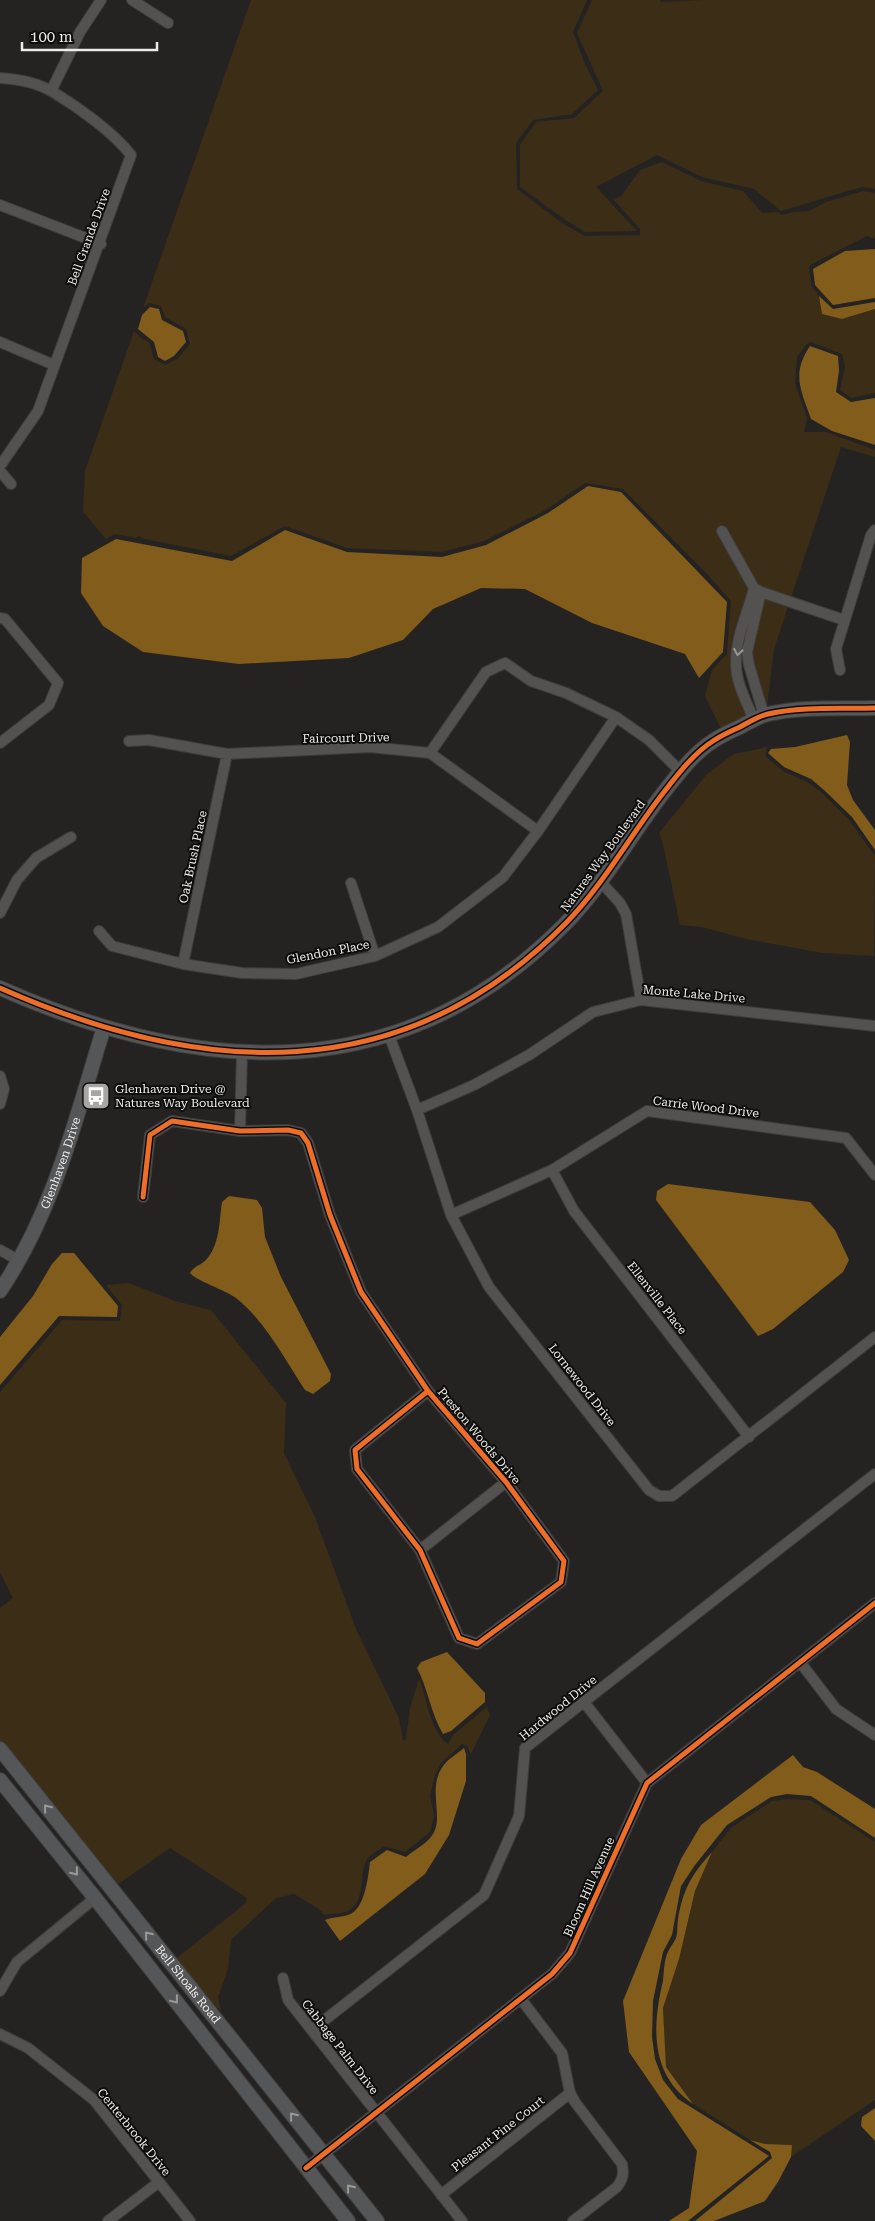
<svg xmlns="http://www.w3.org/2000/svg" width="875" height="2221" viewBox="0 0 875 2221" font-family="'Roboto Serif',serif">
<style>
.green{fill:#3c2d17}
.water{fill:#815c1a}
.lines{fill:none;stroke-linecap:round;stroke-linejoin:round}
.street-casing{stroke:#3e3d3c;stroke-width:12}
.secondary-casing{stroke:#3e3d3c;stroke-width:16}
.street{stroke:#535251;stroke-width:10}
.secondary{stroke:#545658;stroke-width:14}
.cycleway-casing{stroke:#0d0d0c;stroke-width:8}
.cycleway{stroke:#ee6e29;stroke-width:5}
.oneway{stroke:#989796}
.oneway2{stroke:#999a9a}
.labels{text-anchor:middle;stroke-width:4;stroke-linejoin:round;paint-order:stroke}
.street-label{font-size:12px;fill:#edeceb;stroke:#0d0d0c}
.poi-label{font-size:12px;fill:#edeceb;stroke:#0d0d0c;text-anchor:start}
</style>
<rect width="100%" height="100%" fill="#242322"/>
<path class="green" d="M251 0H587L573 32 585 64 598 90 572 114 533 120 516 143 517 189 562 223 585 236 640 235V229L614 200 622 195 640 170 662 162 701 181 743 191 762 213 777 212 782 215 793 212 809 211 826 202 863 191 875 193V239L867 236 810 265 809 269 812 287 819 296 822 314 842 319 875 309V393L851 398 840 390 845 367 842 354 811 342 807 344 797 357 795 383 807 418 804 432H826L875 450V457L841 447 774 649 767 707 754 664 752 653 759 585 755 582 724 525 716 529 748 589 732 652 748 717 722 731 705 696 712 670 727 654 731 601 708 575 623 489 585 483 546 510 484 541 442 552 347 548 285 526 231 556 144 539 139 536 136 538 115 534 106 539 83 512 85 471 134 331 141 338 149 342 154 359 165 365 177 359 190 344 186 329 165 317 161 306 149 303 143 308Z
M592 0H660L661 2 702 0H875V189L862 187 781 211 754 189 702 177 657 155 596 187 637 231 585 232 564 219 520 187V145L536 122 574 118 603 91 577 33Z
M767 747 765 756 783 771 809 783 822 793 849 820 875 856 874 956 823 953 746 939 702 927 680 925 663 844 659 833 707 774 734 754Z
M129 1283 175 1301 211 1310 286 1403 284 1453 315 1517 356 1629 399 1718 403 1741 406 1739 410 1708 419 1679C428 1700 429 1729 448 1744L453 1735 487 1707 490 1715 471 1754 467 1746 462 1744 440 1764 435 1775 430 1796 434 1816 430 1832 405 1852 384 1846C379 1850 369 1855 366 1861 359 1875 366 1902 348 1911 342 1914 332 1913 325 1915L317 1908 294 1894 276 1898 231 1940 228 1969 218 1997 221 2011 160 1949 175 1957H178L246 1903 247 1898 170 1848 111 1889 0 1742V1608L13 1598 0 1572V1392L62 1320 120 1321 122 1305 106 1285Z
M788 1799 810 1800 875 1842V2100L791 2157V2145L765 2144 750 2140 693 2104 666 2067 663 2008 679 1959 695 1891 712 1852 731 1828 772 1801Z"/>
<path class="water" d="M875 249V298L833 305 815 285 813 269 845 251Z
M819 296 833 309 875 302V309L842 319 822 314Z
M150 307 159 309 162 320 183 331 186 342 174 356 165 361 158 357 154 342 138 329 142 315Z
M810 346 838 356 839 371 836 392 851 402 875 398V445L832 431 811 419C801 390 791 374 810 346Z
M588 486 621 492 727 602 723 652 699 678 685 654 592 623 525 589 481 588 433 609 403 640 349 658 239 664 143 652 103 626 81 593 82 558 116 539 232 561 285 530 347 552 442 557 486 545 548 513Z
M847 735 850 742 847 785 853 800 875 830V850L852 817 824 790 811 779 784 767 768 753 771 749 795 747Z
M668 1184 810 1202 835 1230 849 1260 843 1272 773 1329 758 1336 656 1200 657 1191Z
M229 1196 257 1200 262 1208 265 1237 281 1277 331 1374 330 1381 313 1394 305 1390C285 1360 266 1322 236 1298 225 1290 195 1280 190 1273 194 1266 199 1266 205 1261 220 1246 219 1222 222 1202Z
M62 1253H74L118 1306 117 1317 59 1316 0 1385V1337L33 1296 52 1264Z
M447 1652 485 1693V1702L451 1731 443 1734C431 1714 428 1689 417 1668L421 1662Z
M464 1748 466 1754V1781L449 1835 425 1874 340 1941 325 1920C333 1917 341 1917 348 1915 365 1910 368 1877 370 1862L387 1850 406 1857C414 1850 428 1843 433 1834 444 1817 427 1788 443 1766 448 1759 457 1754 464 1748Z
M793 1755 803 1767 817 1772 875 1809V1838L811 1796 787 1794 771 1797 727 1825 695 1865 681 1886 672 1935 663 1952 653 2001 652 2037 655 2059 663 2080 678 2099 769 2156 688 2221H669L689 2208 697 2151 629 2052 623 2001 681 1859 701 1825Z
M712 1852 695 1891 679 1959 663 2008 666 2067 693 2104C650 2075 652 2026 663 1981 664 1972 664 1962 667 1954 669 1948 674 1943 676 1938 678 1932 677 1925 678 1919 683 1889 692 1874 712 1852Z
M875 2108V2141L861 2126 862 2117Z
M750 2140 765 2144 792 2145 791 2157 778 2182 765 2201 714 2221H695L772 2158 770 2152Z"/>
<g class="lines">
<defs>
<path id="street" d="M132 0 168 23
M0 78C16 79 38 83 53 92 78 107 113 132 131 155L38 411 0 466
M51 91 80 32 101 0
M0 205 101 244
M0 342 54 365
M0 471 11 484
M722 531 754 588 761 592 844 620
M754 588C748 612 735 639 736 664 736 683 747 703 754 720
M761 592 747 652 749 665 764 715
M0 618 5 619 58 683 49 705 0 743
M840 670 836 649 871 535 875 530
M129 741 149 740 227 754 370 747 430 753 538 831
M430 753 486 672 505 663 531 681 566 693 616 717 649 740 680 771
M600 881 620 903 626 914 641 1000
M351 883 375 956
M0 913 17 880 36 858 71 837
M99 931 112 946 183 964 242 973 296 974 375 956 438 927 503 877 538 831 616 717
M183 964 227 754
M389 1035 417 1110 451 1215 489 1287 649 1490 659 1496H672L875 1337
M0 1076 4 1089 0 1104
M417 1110 474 1085 529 1055 593 1012 641 1000 875 1026
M240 1131 242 1053
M552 1170 574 1211 749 1437
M143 1197 150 1135 172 1121 240 1131 288 1130 301 1133 308 1143 330 1215 361 1292 428 1391 506 1482 564 1561 561 1582 477 1644 459 1638 420 1550 357 1469 355 1450 428 1391
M451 1215 552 1170 647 1111 846 1138 875 1175
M0 1250 20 1261
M420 1550 506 1482
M800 1662 836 1709 875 1735
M584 1702 647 1783
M283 1978 288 2000 462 2221
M0 1991 17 1962 95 1898
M521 1999 562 2053 570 2093 575 2102 622 2164C624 2174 623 2179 617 2187L573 2221
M312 2030 484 1895 519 1816 525 1748 875 1474
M0 2034 28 2048 94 2100 190 2221
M306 2168 552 1974 570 1953 647 1783 875 1603
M441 2195 570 2093
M108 2221 159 2182"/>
<g id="secondary">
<path d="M0 988C201 1077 402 1090 566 923 604 884 631 834 664 792 678 774 694 753 713 741 722 735 731 731 740 727 749 722 759 716 768 714 802 706 840 709 875 708"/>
<path id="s1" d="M0 1291C54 1211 76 1118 104 1027"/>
<path id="s2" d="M0 1749 377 2221"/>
<path d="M0 1780 95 1898 348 2221"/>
</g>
</defs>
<use href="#street" class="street-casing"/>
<use href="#secondary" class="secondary-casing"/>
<use href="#street" class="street"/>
<use href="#secondary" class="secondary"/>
<defs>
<path id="cycleway" d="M0 988C201 1077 402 1090 566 923 604 884 631 834 664 792 678 774 694 753 713 741 722 735 731 731 740 727 749 722 759 716 768 714 802 706 840 709 875 708
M143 1197 150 1135 172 1121 240 1131 288 1130 301 1133 308 1143 330 1215 361 1292 428 1391 506 1482 564 1561 561 1582 477 1644 459 1638 420 1550 357 1469 355 1450 428 1391
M306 2168 552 1974 570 1953 647 1783 875 1603"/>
</defs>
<use href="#cycleway" class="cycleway-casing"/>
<use href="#cycleway" class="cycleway"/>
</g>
<defs><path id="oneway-chevron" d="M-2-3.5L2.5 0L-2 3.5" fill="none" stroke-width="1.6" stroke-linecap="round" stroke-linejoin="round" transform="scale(1.25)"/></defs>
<use class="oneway" href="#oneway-chevron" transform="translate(738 652) rotate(100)"/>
<g class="oneway2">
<use href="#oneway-chevron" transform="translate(47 1808) rotate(-129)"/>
<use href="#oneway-chevron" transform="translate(75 1872) rotate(51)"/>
<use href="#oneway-chevron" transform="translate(148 1935) rotate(-129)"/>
<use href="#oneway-chevron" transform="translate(175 2000) rotate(52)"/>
<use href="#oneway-chevron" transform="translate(293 2116) rotate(-129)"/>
<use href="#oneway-chevron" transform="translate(350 2188) rotate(-129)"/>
</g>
<defs>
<symbol id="bus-square" viewBox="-11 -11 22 22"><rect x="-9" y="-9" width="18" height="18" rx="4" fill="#a7a6a5" stroke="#0d0d0c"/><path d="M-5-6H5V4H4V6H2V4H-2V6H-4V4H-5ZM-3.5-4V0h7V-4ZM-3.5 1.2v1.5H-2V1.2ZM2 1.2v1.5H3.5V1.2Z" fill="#fff"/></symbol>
</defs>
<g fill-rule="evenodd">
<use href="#bus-square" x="80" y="1080" width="32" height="32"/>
</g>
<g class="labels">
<g class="street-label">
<text transform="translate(89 237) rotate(-70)" y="4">Bell Grande Drive</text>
<text transform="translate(346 738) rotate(-1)" y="4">Faircourt Drive</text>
<text transform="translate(603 856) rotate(-54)" y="4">Natures Way Boulevard</text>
<text transform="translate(193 857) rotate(-78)" y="4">Oak Brush Place</text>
<text transform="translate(328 952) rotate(-11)" y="4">Glendon Place</text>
<text transform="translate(694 994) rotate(5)" y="4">Monte Lake Drive</text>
<text transform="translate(706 1107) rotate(7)" y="4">Carrie Wood Drive</text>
<text dy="4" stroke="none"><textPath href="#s1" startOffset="142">Glenhaven Drive</textPath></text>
<text transform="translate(657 1298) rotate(52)" y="4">Ellenville Place</text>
<text transform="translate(582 1385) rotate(52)" y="4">Lornewood Drive</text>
<text transform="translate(479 1436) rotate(50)" y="4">Preston Woods Drive</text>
<text transform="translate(558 1708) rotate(-39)" y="4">Hardwood Drive</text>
<text transform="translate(589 1887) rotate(-66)" y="4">Bloom Hill Avenue</text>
<text dy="4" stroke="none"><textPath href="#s2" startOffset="301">Bell Shoals Road</textPath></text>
<text transform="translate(340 2047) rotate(52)" y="4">Cabbage Palm Drive</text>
<text transform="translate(134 2132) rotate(51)" y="4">Centerbrook Drive</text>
<text transform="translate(498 2134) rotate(-38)" y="4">Pleasant Pine Court</text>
</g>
<g class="poi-label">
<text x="115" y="1093">Glenhaven Drive @<tspan x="115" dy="14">Natures Way Boulevard</tspan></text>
</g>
</g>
<path d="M22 42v8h135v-8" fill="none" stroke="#edeceb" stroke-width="2.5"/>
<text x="30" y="42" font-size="15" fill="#edeceb" stroke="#0d0d0c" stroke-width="4" paint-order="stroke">100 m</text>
</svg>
